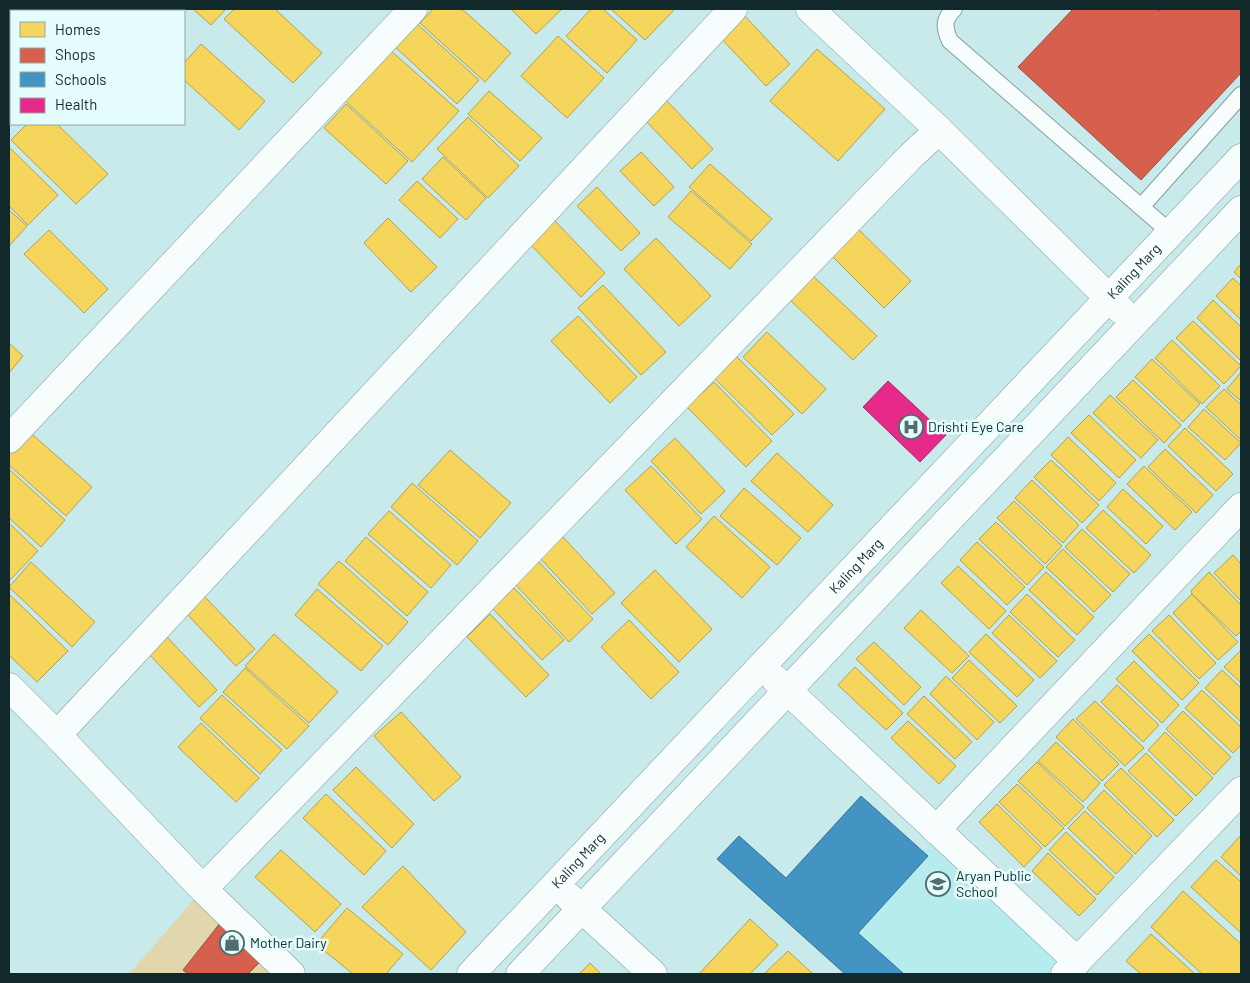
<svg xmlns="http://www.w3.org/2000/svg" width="1250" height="983" viewBox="0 0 1250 983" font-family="Barlow,sans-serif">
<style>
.built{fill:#b6ecee}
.green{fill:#e2d7ac}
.homes{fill:#f6d55c;stroke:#b1a14d}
.shops{fill:#d6604d;stroke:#9b5042}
.schools{fill:#4393c3;stroke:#347395}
.health{fill:#e7298a;stroke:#a7296d}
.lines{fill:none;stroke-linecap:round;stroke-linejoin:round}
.lane-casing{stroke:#849e9f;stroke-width:18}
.street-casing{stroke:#849e9f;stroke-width:29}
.lane{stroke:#f7fcfc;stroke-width:16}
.street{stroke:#f7fcfc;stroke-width:28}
.labels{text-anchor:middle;stroke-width:5;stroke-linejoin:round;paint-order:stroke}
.street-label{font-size:14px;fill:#11292a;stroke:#e5fcfd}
.poi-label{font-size:14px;fill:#11292a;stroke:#e5fcfd;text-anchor:start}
</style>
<rect width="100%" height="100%" fill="#c9eaeb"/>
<path class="built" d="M933 839 1065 960 1052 974H904L854 929Z"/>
<path class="green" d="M203 889 291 974H129Z"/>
<path class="homes" d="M14 9H32L30 11H16Z
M193 9H226L211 25Z
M234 9H275L322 53 293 83 224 19Z
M433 9H462L511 53 485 82 420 23Z
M511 9H562L536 34Z
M591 9H603L637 40 607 73 566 36Z
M611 9H675L645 40Z
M739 10 790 64 766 86 715 32Z
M415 22 479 80 457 104 394 46Z
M558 36 604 78 567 118 521 76Z
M201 44 265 101 239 130 184 80V63Z
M389 49 459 111 412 162 343 99Z
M817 49 885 109 838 161 770 101Z
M489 91 542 138 520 161 468 114Z
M664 98 713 149 692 169 643 118Z
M346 104 408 161 386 184 324 128Z
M468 117 519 166 488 198 437 149Z
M27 124H57L108 174 76 204 11 140Z
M9 147 58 195 28 225 9 206Z
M641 152 674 187 654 206 620 171Z
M443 157 486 198 466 220 422 179Z
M710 164 772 219 751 241 689 187Z
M417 181 458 219 440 238 399 200Z
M597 187 640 233 621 251 577 206Z
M691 191 752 244 730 269 668 217Z
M9 210 27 226 9 246Z
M388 218 437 267 411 292 364 243Z
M555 221 605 273 581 297 530 244Z
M853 224 911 281 884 308 827 251Z
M49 230 108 289 84 313 24 254Z
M656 238 711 296 679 326 624 269Z
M1241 264V279L1234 272Z
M813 276 877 336 853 360 790 300Z
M1233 278 1241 286V320L1216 296Z
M603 285 666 352 641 375 578 308Z
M1213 300 1241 327V361L1197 318Z
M578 316 637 377 610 403 551 341Z
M1193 321 1241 366 1224 384 1176 338Z
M767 332 826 389 802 414 743 357Z
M1172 340 1220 386 1202 404 1155 358Z
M9 343 23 356 9 373Z
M729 349 794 414 772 435 707 371Z
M1152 359 1200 404 1183 422 1135 377Z
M1241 372V401L1227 389Z
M1133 380 1181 425 1164 443 1116 397Z
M714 382 772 441 746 467 687 407Z
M1224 389 1241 405V440L1206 407Z
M1110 395 1158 440 1141 458 1093 413Z
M1204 409 1241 443 1225 460 1188 427Z
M1089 415 1136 460 1119 478 1071 433Z
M1185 428 1233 474 1216 491 1168 446Z
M26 429 92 487 66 516 9 465V448Z
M1068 437 1116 483 1099 501 1051 455Z
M675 438 725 491 701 514 651 461Z
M1165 449 1213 495 1196 513 1148 467Z
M450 450 511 503 480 538 418 485Z
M777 453 833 505 808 532 751 481Z
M1051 460 1099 505 1082 523 1034 477Z
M651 466 702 519 676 544 625 490Z
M1144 466 1192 512 1175 530 1127 484Z
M9 469 65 520 41 547 9 518Z
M1032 480 1079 525 1063 543 1015 498Z
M412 483 478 541 457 565 391 507Z
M744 488 801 538 777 565 720 516Z
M1123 489 1163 526 1146 544 1107 507Z
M1014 501 1062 546 1045 564 997 518Z
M1103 510 1151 555 1134 573 1086 528Z
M389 511 451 565 431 588 368 534Z
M714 516 770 567 742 598 686 547Z
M996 522 1044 567 1027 585 979 539Z
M9 523 38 551 9 581Z
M1082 529 1130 574 1113 592 1065 547Z
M562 536 615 593 592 614 539 557Z
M366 537 428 592 407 616 345 561Z
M977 542 1025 587 1007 605 960 560Z
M1063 549 1111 595 1094 612 1046 567Z
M1233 555 1241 564V601L1214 573Z
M339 561 408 622 388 645 318 584Z
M538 561 593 619 569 642 514 583Z
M31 562 95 622 72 647 9 587Z
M958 566 1006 611 989 629 941 583Z
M655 570 712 629 679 662 621 603Z
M1046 572 1094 617 1077 635 1029 590Z
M1209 572 1241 605V631L1236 636 1192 594 1191 591Z
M514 588 564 640 542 660 492 608Z
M317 589 383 646 361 671 295 615Z
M9 594 68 651 37 682 9 655Z
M1027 594 1075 640 1058 657 1010 612Z
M1192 594 1238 642 1218 660 1173 613Z
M203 595 255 649 236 666 185 612Z
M921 610 969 656 952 673 904 628Z
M490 614 549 675 526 697 467 637Z
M1009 615 1057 661 1040 678 992 633Z
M1169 615 1216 663 1199 679 1152 631Z
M629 620 679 672 651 699 601 647Z
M274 634 338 692 309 723 245 666Z
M986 634 1034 680 1017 697 969 652Z
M1149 634 1199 683 1182 700 1132 651Z
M166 636 217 690 199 707 148 653Z
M874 642 921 687 904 705 856 659Z
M1241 650V683L1224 667Z
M969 660 1017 706 1000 723 952 678Z
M1134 661 1179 705 1162 723 1116 679Z
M855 667 903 713 886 730 838 685Z
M245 668 309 726 287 749 223 692Z
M1222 670 1241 688V722L1205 688Z
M946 676 994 722 977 740 930 694Z
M1117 685 1159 725 1143 742 1101 702Z
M1202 690 1241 727V745L1233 753 1185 708Z
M222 695 282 750 260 774 200 718Z
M924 696 972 742 955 759 907 714Z
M1095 701 1144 748 1125 766 1076 719Z
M1183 711 1231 757 1214 775 1166 729Z
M401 712 461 777 434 801 374 736Z
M1073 719 1119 764 1102 781 1056 737Z
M908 721 956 766 939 784 891 738Z
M201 723 259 778 236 802 178 747Z
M1165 732 1213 778 1196 796 1148 750Z
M1056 742 1100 783 1083 802 1038 761Z
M1146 753 1193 799 1176 816 1128 771Z
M1037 762 1084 807 1065 826 1018 781Z
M356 767 414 824 392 848 333 790Z
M1121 768 1174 820 1157 837 1104 785Z
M1017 784 1064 828 1045 847 999 802Z
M1104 790 1152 836 1135 854 1087 808Z
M326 794 386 851 364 875 303 818Z
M997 804 1042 848 1024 867 979 822Z
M1085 811 1133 856 1116 874 1068 828Z
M1066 832 1114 877 1097 895 1049 850Z
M1241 835V876L1221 857Z
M281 850 341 904 315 932 255 877Z
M1048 853 1096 899 1079 916 1032 871Z
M1216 860 1241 882V933L1191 887Z
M403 866 466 932 431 970 362 907Z
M1183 891 1241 944V974H1202L1151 927Z
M347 908 403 954 386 974H353L316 944Z
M750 919 778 945 750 974H699Z
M1151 934 1195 974H1141L1126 961Z
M788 951 813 974H764Z
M590 963 601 974H579Z"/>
<path class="shops" d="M1073 9H1157L1159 11 1161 9H1241V73L1141 180 1018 67Z
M228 913 269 953 248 974H188L183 970Z"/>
<path class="schools" d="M861 796 928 856 858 933 904 974H845L717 859 739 836 786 878Z"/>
<path class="health" d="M888 381 946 435 920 462 863 407Z"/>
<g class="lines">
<defs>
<path id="lane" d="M954 9C943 20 944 28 950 41L1171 233
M1141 207 1241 95"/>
<g id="street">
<path d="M810 9 939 130 1121 310"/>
<path d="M100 11 102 9"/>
<path d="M9 59 11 61"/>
<path d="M9 108 11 105"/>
<path d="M9 439 413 9"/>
<path d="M775 679 1077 961"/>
<path d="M9 687 57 735 203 889 291 974"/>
<path d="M57 735 733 9"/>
<path d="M936 830 1241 507"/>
<path d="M203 889 911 156 939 130"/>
<path d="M569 897 653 974"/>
<path id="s1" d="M471 974 1241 158"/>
<path d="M520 974 1241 210"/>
<path d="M1065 974 1241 791"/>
</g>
</defs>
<use href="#lane" class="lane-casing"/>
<use href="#street" class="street-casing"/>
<use href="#lane" class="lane"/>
<use href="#street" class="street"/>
</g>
<defs>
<symbol id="hospital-ring" viewBox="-11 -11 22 22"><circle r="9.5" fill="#e5fcfd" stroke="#516d6e" stroke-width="1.5"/><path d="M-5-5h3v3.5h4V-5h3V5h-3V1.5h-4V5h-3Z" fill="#516d6e"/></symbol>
<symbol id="school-ring" viewBox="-11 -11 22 22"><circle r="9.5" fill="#e5fcfd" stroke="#516d6e" stroke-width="1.5"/><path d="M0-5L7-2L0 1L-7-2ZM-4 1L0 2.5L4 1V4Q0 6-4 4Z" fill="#516d6e"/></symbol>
<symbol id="shop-ring" viewBox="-11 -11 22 22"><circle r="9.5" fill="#e5fcfd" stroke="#516d6e" stroke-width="1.5"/><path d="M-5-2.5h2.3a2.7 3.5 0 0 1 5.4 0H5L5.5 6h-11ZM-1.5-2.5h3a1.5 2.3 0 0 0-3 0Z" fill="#516d6e"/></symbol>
</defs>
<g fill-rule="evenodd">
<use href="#hospital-ring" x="897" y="413" width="28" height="28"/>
<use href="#school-ring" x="924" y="870" width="28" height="28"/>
<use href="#shop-ring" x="218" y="929" width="28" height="28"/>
</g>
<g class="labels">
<g class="street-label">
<text dy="5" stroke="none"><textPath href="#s1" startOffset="966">Kaling Marg</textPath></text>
<text dy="5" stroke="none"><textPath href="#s1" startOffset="561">Kaling Marg</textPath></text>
<text dy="5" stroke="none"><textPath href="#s1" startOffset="156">Kaling Marg</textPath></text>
</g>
<g class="poi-label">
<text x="928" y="432">Drishti Eye Care</text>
<text x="956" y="881">Aryan Public<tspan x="956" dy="16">School</tspan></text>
<text x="250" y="948">Mother Dairy</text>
</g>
</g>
<rect width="1250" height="983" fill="none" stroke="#11292a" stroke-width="20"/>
<rect x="10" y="10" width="175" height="115" fill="#e5fcfd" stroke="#90a8a9"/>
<rect x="20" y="22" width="25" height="15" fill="#f6d55c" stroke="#90a8a9"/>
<text x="55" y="35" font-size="15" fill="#11292a">Homes</text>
<rect x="20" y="48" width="25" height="15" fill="#d6604d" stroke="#90a8a9"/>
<text x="55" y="60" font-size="15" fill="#11292a">Shops</text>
<rect x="20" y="72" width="25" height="15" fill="#4393c3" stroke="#90a8a9"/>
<text x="55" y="85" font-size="15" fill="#11292a">Schools</text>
<rect x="20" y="98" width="25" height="15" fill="#e7298a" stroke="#90a8a9"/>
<text x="55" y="110" font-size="15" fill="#11292a">Health</text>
</svg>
